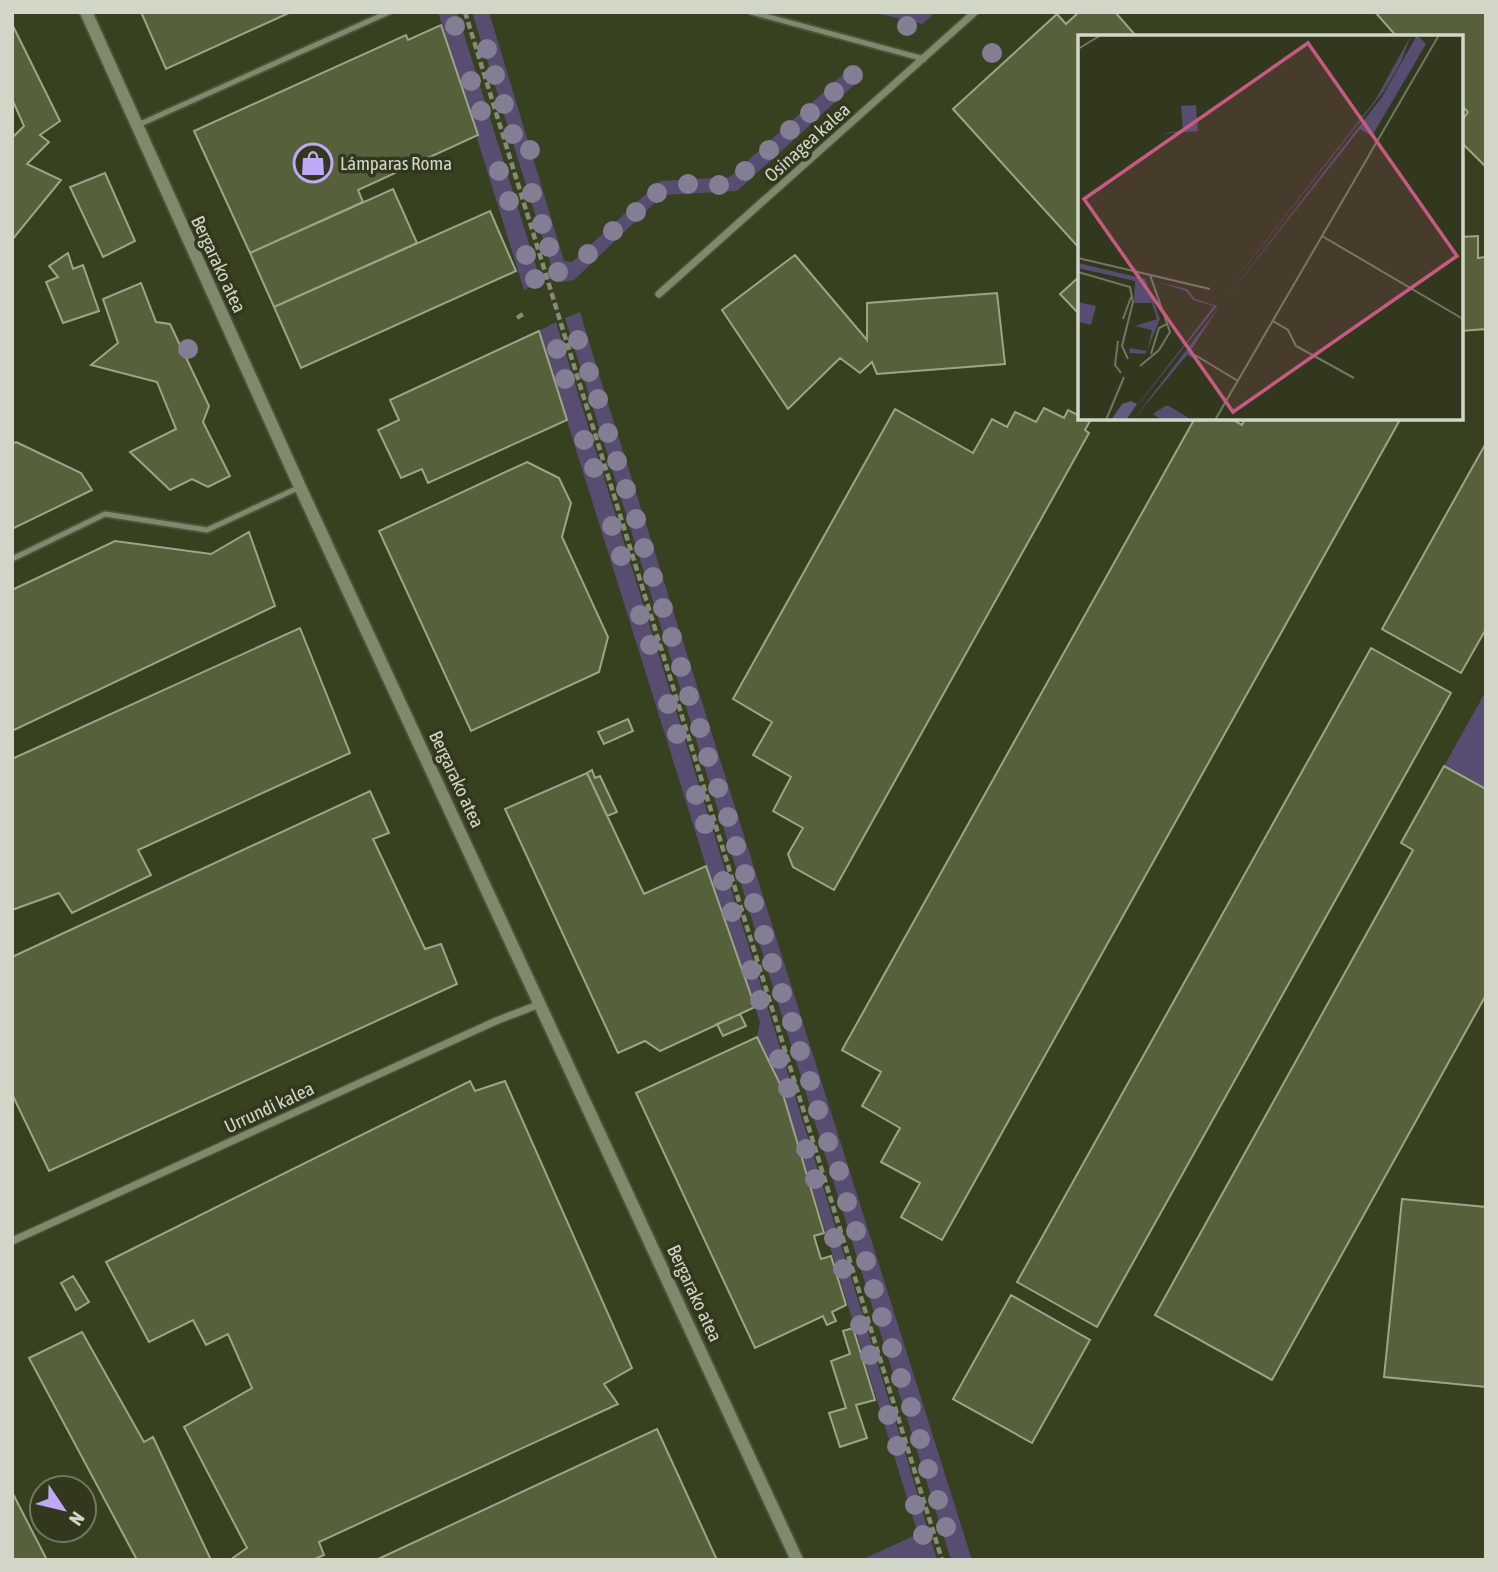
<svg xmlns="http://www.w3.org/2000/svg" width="1498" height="1572" viewBox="0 0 1498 1572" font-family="'Asap Condensed',sans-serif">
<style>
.built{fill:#37401f;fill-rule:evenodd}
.green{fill:#564d70}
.building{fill:#56613b;stroke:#9ca587;stroke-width:2}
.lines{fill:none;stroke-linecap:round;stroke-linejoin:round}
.service-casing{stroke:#4d523c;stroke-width:9}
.minor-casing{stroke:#4d523c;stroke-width:10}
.tertiary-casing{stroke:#4d523c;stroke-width:16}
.path{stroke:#858b77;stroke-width:4.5;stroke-dasharray:7 3.5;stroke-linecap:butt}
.service{stroke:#7f896b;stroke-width:5}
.minor{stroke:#7f896b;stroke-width:7}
.tertiary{stroke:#7f896b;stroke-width:12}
.tree{fill:#847e95}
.labels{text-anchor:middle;stroke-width:7;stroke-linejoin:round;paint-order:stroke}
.street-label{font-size:19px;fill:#d1d6c7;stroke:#31381e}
.poi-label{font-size:19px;fill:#d1d6c7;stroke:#31381e;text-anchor:start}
.inset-road{fill:none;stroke:#717762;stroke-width:2}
.view{fill:#c75a81;fill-opacity:0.15;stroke:#c75a81;stroke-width:3.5}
.inset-edge{fill:none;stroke:#d1d6c7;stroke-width:3.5}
</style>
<rect width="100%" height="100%" fill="#31381e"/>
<path class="built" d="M12 12H1486V1560H12ZM1080 37H1461V418H1080ZM42 1488H84V1530H42Z"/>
<path class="green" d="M438 12H457L541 282 524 290Z
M472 12H489L564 261 572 262 660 181 730 177 851 67 863 77 737 191 663 195 574 280 561 282 555 278Z
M872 12H936L922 24Z
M580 312 606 397 972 1560H951L565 318Z
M556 322 908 1462 937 1560H861L918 1534 780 1084 757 1037 760 1022 706 866 539 331Z
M1486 691V789L1444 766Z"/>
<path class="building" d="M141 12H291L166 69Z
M1079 12H1115L1137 37H1080V249L953 109 1057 14 1066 24Z
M1375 12H1486V167L1461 142V122L1468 112 1461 105V37H1397Z
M12 24 60 121 40 135 49 142 27 164 61 180 12 240V138L24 126 12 99Z
M441 25 478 135 358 190 363 202 250 253 194 131 406 35 408 40Z
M105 173 135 241 103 257 70 187Z
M393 189 417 243 274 307 250 253Z
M490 211 516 271 301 368 274 307Z
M1478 236V258L1486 257V329L1461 331V237Z
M68 253 73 269 83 265 99 311 63 323 46 282 58 277 49 266Z
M795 255 867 340V303L997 293 1005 364 877 374 872 362 860 373 840 358 788 409 722 310Z
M1080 276V315L1060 294Z
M141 283 156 322 170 324 209 406 203 422 230 476 208 487 192 479 170 490 130 452 176 429 157 382 91 365 118 343 103 299Z
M539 331 567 420 428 483 422 469 401 478 378 430 399 420 390 400Z
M1044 408 1064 418 1068 410 1090 421 1085 430 1089 433 834 890 793 867 788 854 803 828 773 811 791 777 753 755 772 722 733 699 895 409 973 453 992 419 1007 427 1015 412 1036 422Z
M1195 418H1230L1242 425 1245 418H1401L942 1240 901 1217 920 1183 881 1162 900 1128 862 1106 881 1072 842 1050Z
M16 442 81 473 92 490 12 529V444Z
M1486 443V629L1461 673 1382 629Z
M527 462 559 478 571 503 562 537 608 637 599 672 471 731 379 531Z
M249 532 275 606 12 731V590L115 541 211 554Z
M300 628 350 753 138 850 151 875 72 913 59 893 12 910V759Z
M1371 648 1451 693 1097 1327 1017 1282Z
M628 719 633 731 604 744 598 732Z
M1444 766 1486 789V995L1272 1380 1155 1315 1413 850 1401 843Z
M592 770 595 778 600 776 617 812 607 816 587 773Z
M587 773 644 894 706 866 755 1007 660 1051 645 1041 618 1053 505 809Z
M370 791 389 833 373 839 425 949 441 944 457 984 49 1171 12 1094V957Z
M740 1014 746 1026 723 1036 717 1024Z
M757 1037 780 1084 824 1233 814 1236 821 1259 831 1256 846 1305 832 1312 836 1321 827 1325 823 1316 755 1348 636 1093Z
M470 1081 475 1091 505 1081 632 1368 604 1384 618 1404 319 1542 324 1555 313 1560H230L247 1548 184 1427 252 1388 228 1334 206 1345 193 1320 149 1342 106 1262Z
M1402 1199 1486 1207V1387L1384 1377Z
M73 1276 89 1302 76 1310 61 1283Z
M1011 1295 1090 1340 1032 1443 953 1399Z
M853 1328 875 1400 856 1405 867 1438 840 1447 829 1413 846 1408 831 1361 850 1354 843 1331Z
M82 1332 144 1442 153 1437 211 1560H137L29 1358Z
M657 1429 717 1560H376Z
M12 1492 47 1560H12Z"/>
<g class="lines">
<defs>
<path id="service" d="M751 12 924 59
M138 125 389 12
M12 559 105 514 207 530 300 487"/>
<path id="minor" d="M659 294 975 12
M12 1241 496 1021 540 1004"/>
<path id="tertiary" d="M86 12 300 487 797 1560"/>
</defs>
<use href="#service" class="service-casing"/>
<use href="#minor" class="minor-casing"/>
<use href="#tertiary" class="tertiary-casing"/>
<path class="path" d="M465 12 942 1560
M517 318 523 314"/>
<use href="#service" class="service"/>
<use href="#minor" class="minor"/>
<use href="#tertiary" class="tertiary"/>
</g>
<g class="tree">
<circle cx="455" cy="26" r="10"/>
<circle cx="907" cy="26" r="10"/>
<circle cx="487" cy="49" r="10"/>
<circle cx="992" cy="53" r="10"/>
<circle cx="495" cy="75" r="10"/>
<circle cx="853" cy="75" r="10"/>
<circle cx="471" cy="81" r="10"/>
<circle cx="834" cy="92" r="10"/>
<circle cx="504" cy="104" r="10"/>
<circle cx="481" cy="111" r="10"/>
<circle cx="810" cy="113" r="10"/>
<circle cx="790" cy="130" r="10"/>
<circle cx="513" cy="134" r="10"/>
<circle cx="530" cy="150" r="10"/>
<circle cx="769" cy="150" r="10"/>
<circle cx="499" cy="171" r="10"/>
<circle cx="745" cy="171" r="10"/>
<circle cx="688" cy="184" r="10"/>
<circle cx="719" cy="185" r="10"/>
<circle cx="532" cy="193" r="10"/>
<circle cx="657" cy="193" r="10"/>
<circle cx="509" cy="201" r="10"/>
<circle cx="636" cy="212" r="10"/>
<circle cx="542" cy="224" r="10"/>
<circle cx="613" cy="231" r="10"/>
<circle cx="549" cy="247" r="10"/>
<circle cx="588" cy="254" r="10"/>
<circle cx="526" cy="255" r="10"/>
<circle cx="558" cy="272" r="10"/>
<circle cx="535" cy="279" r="10"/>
<circle cx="578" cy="340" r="10"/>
<circle cx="188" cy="349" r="10"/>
<circle cx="557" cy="349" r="10"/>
<circle cx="589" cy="372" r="10"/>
<circle cx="565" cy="379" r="10"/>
<circle cx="598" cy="399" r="10"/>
<circle cx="608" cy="433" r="10"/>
<circle cx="584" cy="440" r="10"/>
<circle cx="617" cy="461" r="10"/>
<circle cx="594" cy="468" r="10"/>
<circle cx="626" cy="489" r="10"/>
<circle cx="636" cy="519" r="10"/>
<circle cx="612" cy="526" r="10"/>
<circle cx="644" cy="548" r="10"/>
<circle cx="621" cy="556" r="10"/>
<circle cx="653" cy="577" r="10"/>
<circle cx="663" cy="608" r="10"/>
<circle cx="640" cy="615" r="10"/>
<circle cx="672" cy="637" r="10"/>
<circle cx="650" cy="645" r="10"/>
<circle cx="681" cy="667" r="10"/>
<circle cx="689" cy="696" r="10"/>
<circle cx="668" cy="704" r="10"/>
<circle cx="700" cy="728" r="10"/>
<circle cx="677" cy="734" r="10"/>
<circle cx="708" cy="757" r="10"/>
<circle cx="718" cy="788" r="10"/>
<circle cx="696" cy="795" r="10"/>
<circle cx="728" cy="817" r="10"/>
<circle cx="705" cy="824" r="10"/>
<circle cx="736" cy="846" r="10"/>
<circle cx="745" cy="874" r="10"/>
<circle cx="723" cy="881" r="10"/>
<circle cx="754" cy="903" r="10"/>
<circle cx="732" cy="912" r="10"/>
<circle cx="764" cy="935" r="10"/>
<circle cx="772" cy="963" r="10"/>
<circle cx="751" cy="970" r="10"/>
<circle cx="782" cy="993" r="10"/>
<circle cx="760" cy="1000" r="10"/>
<circle cx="792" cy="1022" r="10"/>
<circle cx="800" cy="1051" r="10"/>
<circle cx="779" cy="1059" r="10"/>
<circle cx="810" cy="1081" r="10"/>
<circle cx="788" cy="1088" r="10"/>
<circle cx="818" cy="1110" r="10"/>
<circle cx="828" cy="1142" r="10"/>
<circle cx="806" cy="1149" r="10"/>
<circle cx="839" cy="1171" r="10"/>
<circle cx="815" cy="1179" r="10"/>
<circle cx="847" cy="1202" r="10"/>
<circle cx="856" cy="1231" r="10"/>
<circle cx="834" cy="1238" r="10"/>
<circle cx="866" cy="1261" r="10"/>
<circle cx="843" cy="1269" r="10"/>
<circle cx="874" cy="1289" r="10"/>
<circle cx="882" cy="1317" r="10"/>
<circle cx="860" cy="1325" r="10"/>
<circle cx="892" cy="1348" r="10"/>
<circle cx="870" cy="1355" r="10"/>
<circle cx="901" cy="1378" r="10"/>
<circle cx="911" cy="1407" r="10"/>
<circle cx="888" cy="1415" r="10"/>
<circle cx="920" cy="1439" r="10"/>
<circle cx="897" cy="1446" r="10"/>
<circle cx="928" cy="1469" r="10"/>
<circle cx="938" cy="1500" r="10"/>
<circle cx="915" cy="1505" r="10"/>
<circle cx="946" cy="1527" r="10"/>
<circle cx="923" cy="1535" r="10"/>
</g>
<defs>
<symbol id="shop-ring" viewBox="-11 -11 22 22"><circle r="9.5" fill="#31381e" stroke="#bda9f5" stroke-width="1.5"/><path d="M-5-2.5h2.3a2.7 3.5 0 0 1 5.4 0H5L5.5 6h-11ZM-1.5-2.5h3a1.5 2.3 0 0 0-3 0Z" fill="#bda9f5"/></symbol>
</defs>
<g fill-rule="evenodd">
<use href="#shop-ring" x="291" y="141" width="44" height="44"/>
</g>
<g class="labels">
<g class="street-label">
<text transform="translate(807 142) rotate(-42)" y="7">Osinagea kalea</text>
<text transform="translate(219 264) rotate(65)" y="7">Bergarako atea</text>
<text transform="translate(457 779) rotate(65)" y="7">Bergarako atea</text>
<text transform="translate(269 1107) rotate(-25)" y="7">Urrundi kalea</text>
<text transform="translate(695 1293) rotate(65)" y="7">Bergarako atea</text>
</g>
<g class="poi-label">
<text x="340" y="170">Lámparas Roma</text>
</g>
</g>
<g transform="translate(1078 35)">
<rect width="385" height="385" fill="#31381e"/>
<path d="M333 0 323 27 306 56 142 264 298 64ZM339 0 348 9 294 101 282 94 146 266 304 62ZM118 70 120 96 83 99 105 95 103 71ZM0 228 67 244 82 284 68 318 67 319 51 318 52 313 69 316 74 295 57 291 79 284 74 268H56L57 246 0 233ZM80 247 109 254 117 264 139 271 48 385 136 271 115 265 108 256ZM0 267 18 271 13 290 0 287ZM141 272 113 315 115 323 109 320 55 385ZM87 371H91L114 385H84L75 379Z" fill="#564d70"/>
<path d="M53 366 59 369 48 385H33L44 369Z" fill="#645b80"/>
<path class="inset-road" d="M0 14 23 0M244 201 385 284M0 223 132 254M0 237 52 252 55 267 44 311 50 324M45 284 53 262M195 286 210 295 218 311 276 343M40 306 37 330 43 338M73 319 81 293 89 289M117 320 160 346M62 331 81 315 92 297 72 240M28 385 46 342M137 385 361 0"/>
<path class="view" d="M230 8 379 221 155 377 6 164Z"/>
<rect width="385" height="385" class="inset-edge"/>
</g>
<rect width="1498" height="1572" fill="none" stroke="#d1d6c7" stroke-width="28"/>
<g transform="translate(63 1509) rotate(125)"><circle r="33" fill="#31381e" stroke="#717762" stroke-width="2"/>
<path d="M0-5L12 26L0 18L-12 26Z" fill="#bda9f5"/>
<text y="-10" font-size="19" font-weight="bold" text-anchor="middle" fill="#d1d6c7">N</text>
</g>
</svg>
